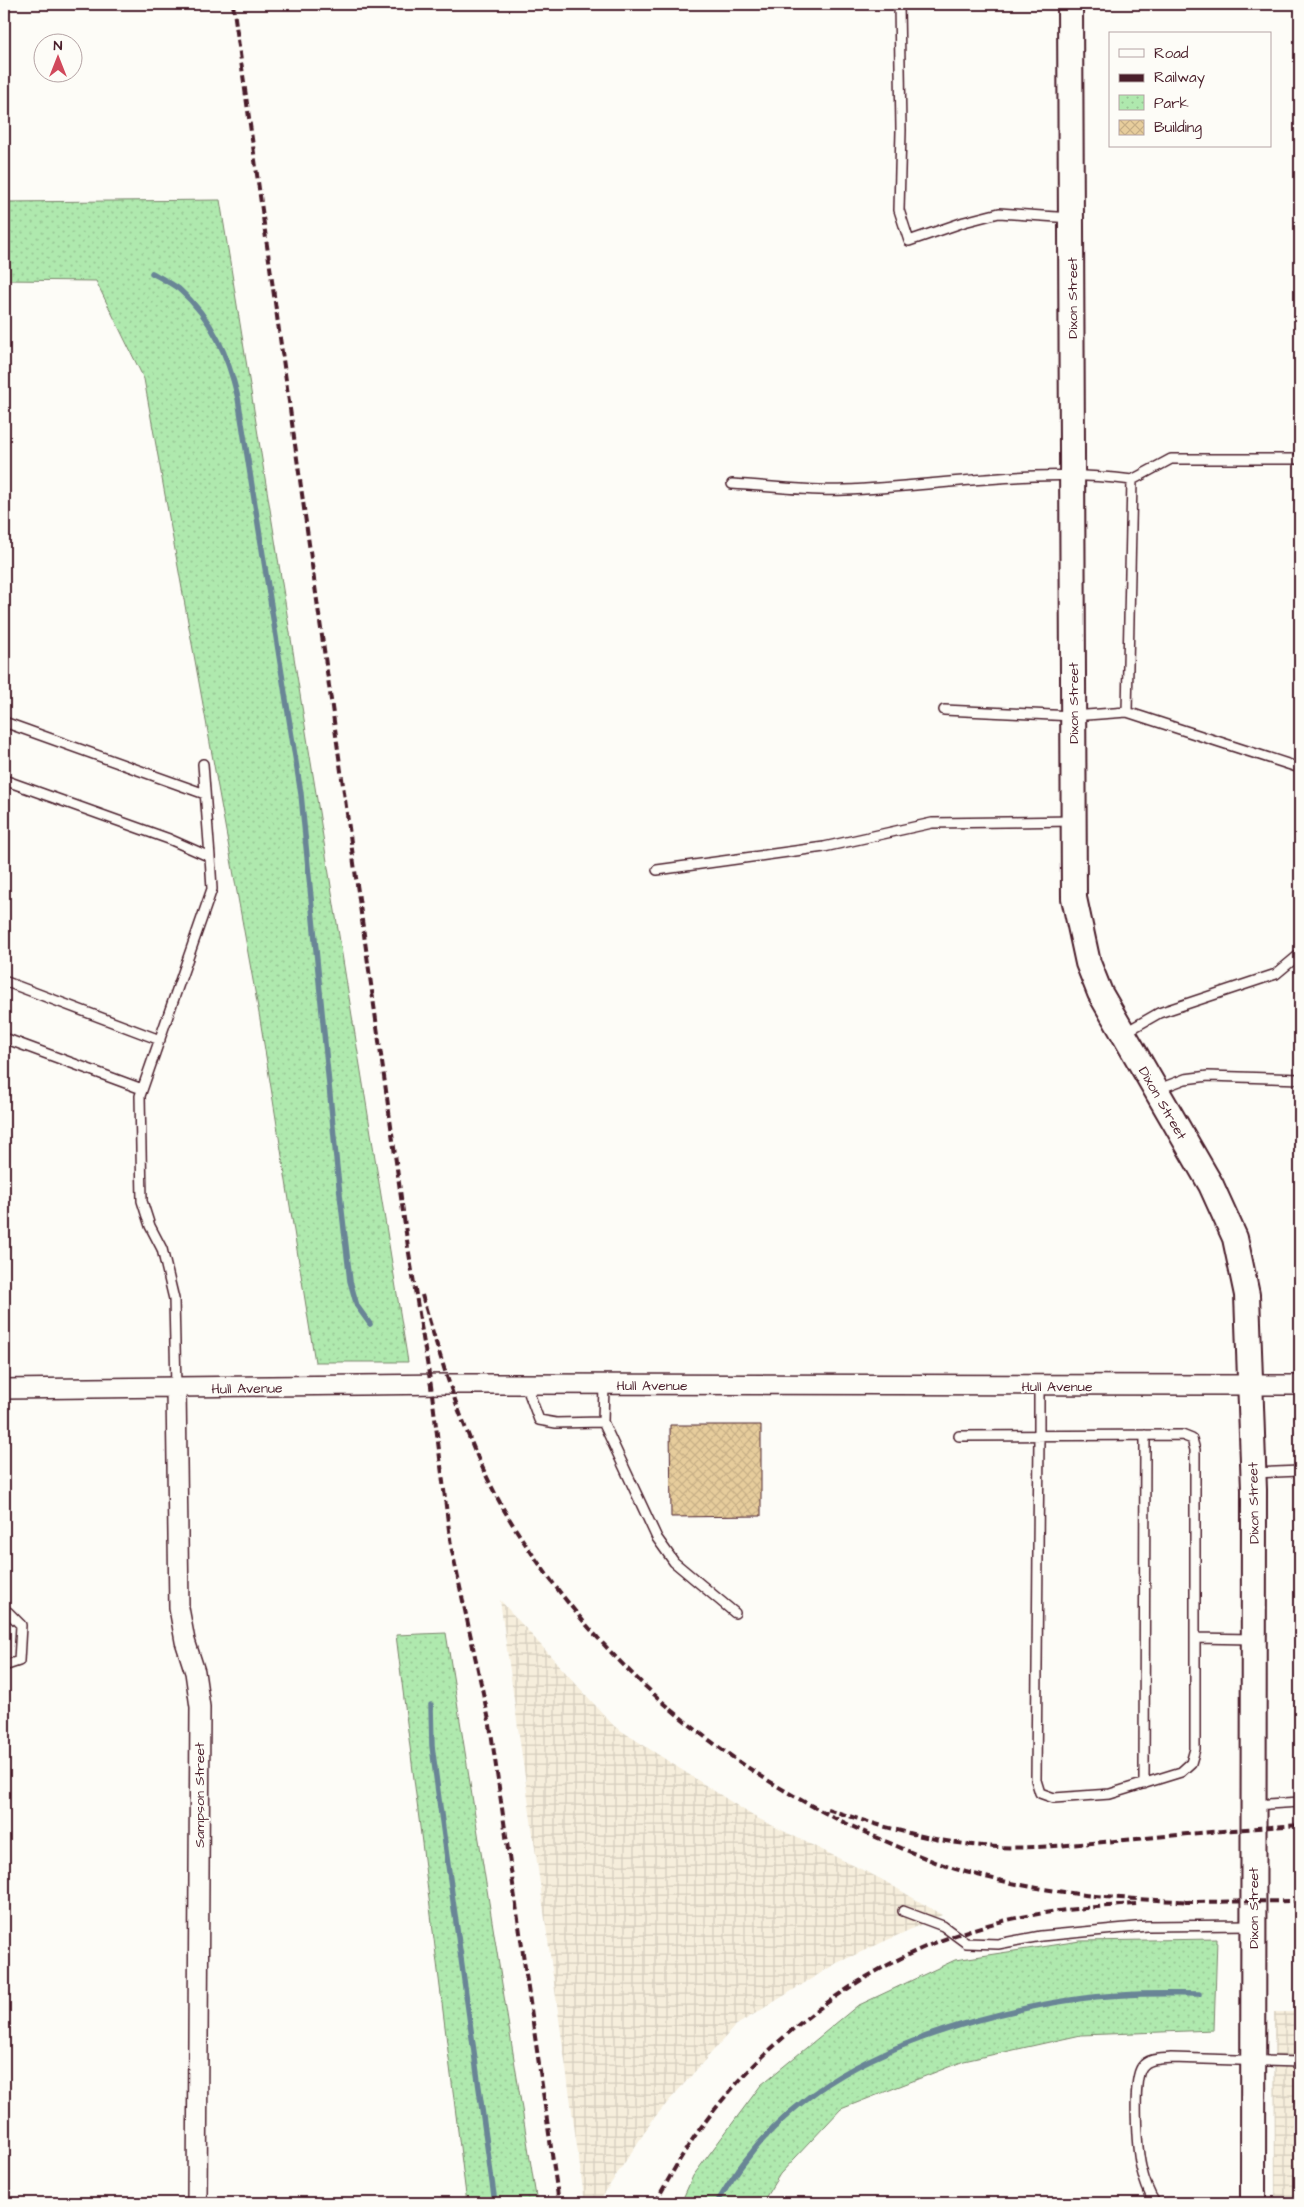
<svg xmlns="http://www.w3.org/2000/svg" width="1304" height="2207" viewBox="0 0 1304 2207" font-family="'Architects Daughter',sans-serif">
<style>
.industrial{fill:url(#industrial-grid)}
.park{fill:url(#park-dots);stroke:#7c846c}
.lines{fill:none;stroke-linecap:round;stroke-linejoin:round}
.stream{stroke:#698596;stroke-width:5.5}
.building{fill:url(#building-cross-hatch);stroke:#4a1f2b}
.service-casing{stroke:#4a1f2b;stroke-width:12}
.minor-casing{stroke:#4a1f2b;stroke-width:22}
.tertiary-casing{stroke:#4a1f2b;stroke-width:28}
.service{stroke:#fdfcf7;stroke-width:9}
.minor{stroke:#fdfcf7;stroke-width:19}
.tertiary{stroke:#fdfcf7;stroke-width:24}
.rail{stroke:#4a1f2b;stroke-width:4;stroke-dasharray:8 4;stroke-linecap:butt}
.labels{text-anchor:middle;stroke-width:4;stroke-linejoin:round;paint-order:stroke}
.street-label{font-size:14px;fill:#4a1f2b;stroke:#fdfcf7}
</style>
<defs>
<pattern id="industrial-grid" width="8" height="8" patternUnits="userSpaceOnUse" patternTransform="scale(1.25)"><rect width="8" height="8" fill="#f6eedc"/><path d="M0 4h8M4 0v8" fill="none" stroke="#d4ccbd"/></pattern>
<pattern id="park-dots" width="8" height="8" patternUnits="userSpaceOnUse" patternTransform="scale(1.25)"><rect width="8" height="8" fill="#afe9ae"/><path d="M2 2h.1M6 6h.1" fill="none" stroke="#98c796" stroke-width="1.8" stroke-linecap="round"/></pattern>
<pattern id="building-cross-hatch" width="8" height="8" patternUnits="userSpaceOnUse" patternTransform="scale(1.25)"><rect width="8" height="8" fill="#e7cd9c"/><path d="M0 0l8 8M0 8l8-8" fill="none" stroke="#c8b087"/></pattern>
</defs>
<rect width="100%" height="100%" fill="#fdfcf7"/>
<filter id="ink" filterUnits="userSpaceOnUse"><feTurbulence type="fractalNoise" baseFrequency=".02" numOctaves="2"/><feDisplacementMap in="SourceGraphic" scale="10" xChannelSelector="R" yChannelSelector="G"/><feConvolveMatrix kernelMatrix="1 2 1 2 8 2 1 2 1" color-interpolation-filters="sRGB"/></filter>
<g filter="url(#ink)">
<path class="industrial" d="M500 1600 614 1726 753 1816 881 1879 942 1915 837 1963 735 2026 654 2118 598 2203H585Z
M1274 2012H1300V2203H1275Z"/>
<path class="park" d="M220 200 408 1362H315L260 1019 144 379 96 281 4 280V202Z
M446 1633 537 2203H467L396 1635Z
M1217 1939 1214 2030 1081 2035 964 2061 841 2109 780 2174 762 2203H681L693 2176 761 2085 857 2006 955 1960 1080 1941Z"/>
<g class="lines">
<path class="stream" d="M152 273C161 278 171 283 179 289 213 319 228 356 238 398L301 794 337 1168 350 1281 357 1306 370 1324
M431 1705 432 1746 440 1807 495 2203
M717 2203C778 2097 864 2052 978 2020 1025 2007 1074 1997 1123 1995 1148 1993 1173 1994 1199 1994"/>
</g>
<path class="building" d="M670 1425H761V1516L671 1517Z"/>
<g class="lines">
<defs>
<path id="service" d="M899 4 901 130 899 210 909 241 964 222 999 213 1071 218
M1300 459H1171L1132 480 1127 712 1300 768
M732 484C769 486 808 492 845 490 940 486 1037 467 1132 480
M944 710 1073 716 1127 712
M4 722 205 794
M203 764 210 857
M4 780 169 839 210 857 212 889 140 1096 142 1201 150 1226 162 1249 174 1299 176 1388
M657 870 824 847 932 823 1073 821
M4 981 160 1040
M1124 1033 1159 1013 1276 974 1300 954
M4 1038 142 1089
M1156 1090 1185 1079 1208 1076 1300 1079
M526 1385 539 1420 556 1423 603 1422 604 1385
M603 1422 657 1538 674 1562 735 1613
M959 1436 1182 1435 1192 1439 1195 1450V1749L1191 1763 1181 1772 1110 1794 1054 1798 1040 1793 1036 1780 1039 1436V1386
M1253 1473 1300 1471
M4 1612H8L21 1625 19 1661 4 1666
M1195 1638 1252 1639
M1144 1784 1145 1435
M1254 1805 1300 1802
M903 1911 943 1926 966 1943 998 1944 1041 1936 1147 1926 1253 1925
M1155 2203C1148 2192 1144 2180 1141 2167 1137 2149 1132 2081 1142 2067 1148 2058 1162 2059 1171 2058L1300 2062"/>
<path id="minor" d="M4 1389 450 1384 1300 1385
M176 1389 179 1608 185 1641 195 1672 200 1707 197 2203"/>
<path id="tertiary" d="M1070 4 1074 898 1088 963 1100 993 1211 1185 1235 1238 1247 1295 1254 1490 1253 2203"/>
</defs>
<use href="#service" class="service-casing"/>
<use href="#minor" class="minor-casing"/>
<use href="#tertiary" class="tertiary-casing"/>
<use href="#service" class="service"/>
<use href="#minor" class="minor"/>
<use href="#tertiary" class="tertiary"/>
<path class="rail" d="M233 4 408 1247 431 1386 451 1546 490 1725 559 2203
M422 1295C442 1365 464 1435 498 1499 513 1527 532 1554 550 1579 636 1696 752 1785 885 1841 913 1853 941 1866 970 1873 1000 1881 1033 1888 1064 1892 1106 1899 1149 1899 1191 1902
M827 1809C883 1827 939 1844 997 1847 1037 1849 1076 1844 1115 1841 1177 1835 1238 1829 1300 1825
M1185 1902 1300 1901
M655 2203C670 2177 684 2150 702 2126 773 2030 878 1953 995 1923 1041 1911 1090 1907 1137 1904"/>
</g>
</g>
<g class="labels">
<g class="street-label">
<text transform="translate(1072 298) rotate(-90)" y="5">Dixon Street</text>
<text transform="translate(1073 703) rotate(-90)" y="5">Dixon Street</text>
<text transform="translate(1163 1103) rotate(60)" y="5">Dixon Street</text>
<text x="652" y="1390">Hull Avenue</text>
<text x="1057" y="1391">Hull Avenue</text>
<text transform="translate(247 1388) rotate(-1)" y="5">Hull Avenue</text>
<text transform="translate(1253 1503) rotate(-91)" y="5">Dixon Street</text>
<text transform="translate(199 1795) rotate(-90)" y="5">Sampson Street</text>
<text transform="translate(1253 1908) rotate(-90)" y="5">Dixon Street</text>
</g>
</g>
<rect width="1304" height="2207" fill="none" stroke="#fdfcf7" stroke-width="20"/>
<rect x="10" y="10" width="1284" height="2187" fill="none" stroke="#4a1f2b" stroke-width="2" filter="url(#ink)"/>
<rect x="1109" y="32" width="162" height="115" fill="#fdfcf7" stroke="#b5a4a5"/>
<rect x="1119" y="49" width="25" height="8" fill="#fdfcf7" stroke="#b5a4a5"/>
<text x="1154" y="58" font-size="15" fill="#4a1f2b">Road</text>
<rect x="1119" y="74" width="25" height="8" fill="#4a1f2b" stroke="#b5a4a5"/>
<text x="1154" y="82" font-size="15" fill="#4a1f2b">Railway</text>
<rect x="1119" y="95" width="25" height="15" fill="url(#park-dots)" stroke="#b5a4a5"/>
<text x="1154" y="108" font-size="15" fill="#4a1f2b">Park</text>
<rect x="1119" y="120" width="25" height="15" fill="url(#building-cross-hatch)" stroke="#b5a4a5"/>
<text x="1154" y="132" font-size="15" fill="#4a1f2b">Building</text>
<g transform="translate(58 58)"><circle r="24" fill="#fdfcf7" stroke="#b5a4a5"/>
<path d="M0-4L9 19L0 12L-9 19Z" fill="#d1495b"/>
<text y="-8" font-size="14" font-weight="bold" text-anchor="middle" fill="#4a1f2b">N</text>
</g>
</svg>
